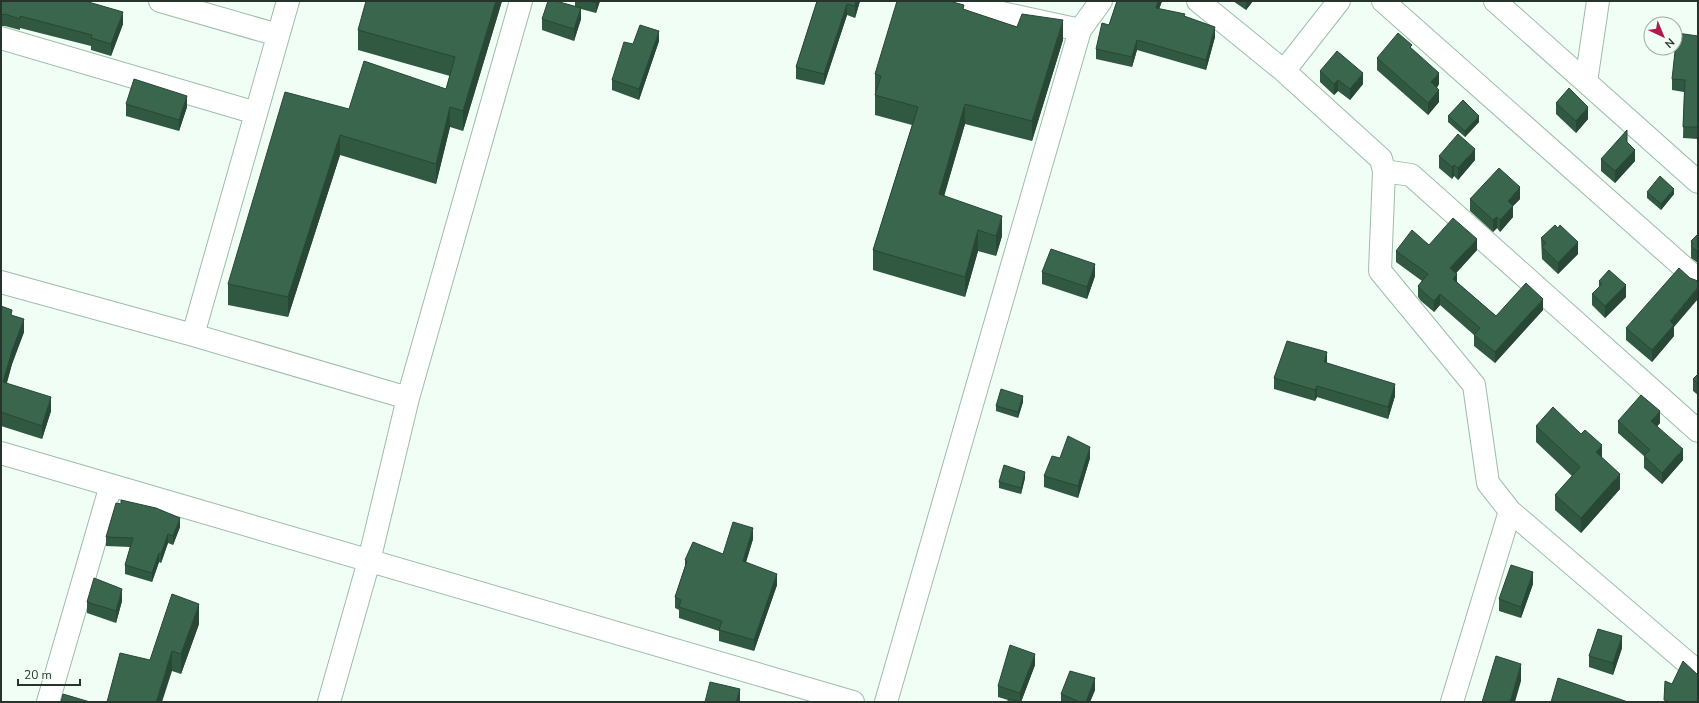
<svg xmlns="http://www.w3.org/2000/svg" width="1699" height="703" viewBox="0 0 1699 703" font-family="'Nunito Sans',sans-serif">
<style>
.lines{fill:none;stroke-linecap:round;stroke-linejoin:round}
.minor-casing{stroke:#9dbda9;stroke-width:24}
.minor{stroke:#fff;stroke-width:22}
.wall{fill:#315841}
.shaded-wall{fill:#284735}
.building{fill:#39664c;stroke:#284735}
</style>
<rect width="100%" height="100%" fill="#f0fef5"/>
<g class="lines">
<defs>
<path id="minor" d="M160 1 278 35
M947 1 1080 30 1101 1
M1198 1 1284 71 1381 159 1384 171 1380 271 1474 385 1488 483 1510 511 1698 672
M1383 1 1698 280
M1495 1 1698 182
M1 38 256 113
M1284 71 1339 1
M1586 82 1598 1
M1384 171 1411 175 1698 431
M1 282 193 335 408 398
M193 335 288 1
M1 453 853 702
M48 702 111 485
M329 702 369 561 408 398 521 1
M886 702 1080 30
M1452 702 1510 511"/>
</defs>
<use href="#minor" class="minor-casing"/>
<use href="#minor" class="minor"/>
</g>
<path class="wall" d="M1 1 123 24 111 56 91 50V46L20 28V30L5 26H1Z
M502 1 463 131 450 127 436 184 340 155 288 317 228 305V284L349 109 446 89 450 76 358 50V30Z
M575 1H600L596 13 581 9V19L574 41 542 30V19L575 6Z
M817 1H860L855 18 847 15 824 85 796 79V67Z
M1117 1H1162L1159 9 1185 16 1215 37 1206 70 1137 50 1132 67 1096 59V49L1109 25Z
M1233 1H1253L1246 10Z
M964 10 1017 27 1063 40 1032 141 965 124 944 195 1002 236 996 256 978 251 965 297 873 270V250L912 125 875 115V74Z
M1698 36V139L1683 138 1684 92 1672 90V79Z
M659 41 639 100 612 90V80L633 44Z
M1412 49 1439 84 1437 88 1439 102 1428 115 1377 70V58Z
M1320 71 1363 84 1350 100 1338 91 1334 95 1320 82Z
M1556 103 1588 119 1576 133 1556 114Z
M126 104 187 107 179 131 126 116Z
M1448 116 1479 122 1465 137 1448 122Z
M1627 142 1635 161 1615 183 1601 171V159Z
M1439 156 1475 160 1458 180 1454 176 1452 179 1439 168Z
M1647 192 1674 194 1661 210 1647 198Z
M1470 199H1520L1513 206V217L1500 232 1497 228 1493 232 1470 211Z
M1558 228 1578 254 1558 274 1542 259 1541 238Z
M1698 234V263L1691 258V241Z
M1429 245 1477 250 1456 273 1457 282 1496 316 1543 310 1495 363 1474 346V335L1440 305 1434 312 1421 301 1418 297V286L1422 281 1396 262V251Z
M1042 272 1095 276 1087 299 1042 284Z
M1599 281 1626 297 1605 318 1592 305V294L1599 287Z
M1 306 12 316 24 332 12 364 7 383 51 411 42 439 1 426Z
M1674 327V336L1652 362 1626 340V328Z
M1327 363 1395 396 1388 419 1317 397 1315 401 1274 389V378Z
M1698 374V395L1693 391V379Z
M1023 402 1018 418 996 411V406Z
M1618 421 1660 423 1657 426 1683 460 1662 484 1644 468V456L1618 433Z
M1536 426 1602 458 1620 489 1581 533 1555 510V495L1572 476 1536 442Z
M1060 458H1090L1078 498 1044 487V476Z
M1025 478 1021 494 999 488V482Z
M180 527 173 545 168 543 161 563 159 562 152 582 125 574V565L130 547 106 546V537Z
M753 539 746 562 777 585 754 651 719 641V631L679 618V610L675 608V597L685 566V560L723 554Z
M1533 584 1521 618 1499 611V599Z
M122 601 116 623 87 613V602Z
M199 624 181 674 172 671 150 660Z
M1622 648 1613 675 1589 667V656Z
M1035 665 1021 702 1008 700 998 697V686Z
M1095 690 1090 702H1061V694Z"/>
<path class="shaded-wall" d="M496 1H502L463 131V111Z
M597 1H600L596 13V3Z
M856 1H860L855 18V6Z
M1158 1H1162L1156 18V8Z
M1246 1H1253L1246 10Z
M847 4V15L824 85V74Z
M581 8V19L574 41V29Z
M123 12V24L111 56V44Z
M1063 20V40L1032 141V121Z
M1215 27V37L1206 70V60Z
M659 31V41L639 100V89Z
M1137 40V50L1132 67V57Z
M1363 73V84L1350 100V89Z
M1439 73V84L1431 94V82Z
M1338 80V91L1334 95V84Z
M1439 90V102L1428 115V103Z
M187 96V107L179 131V120Z
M965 104V124L939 214V194Z
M450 107V127L436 184V164Z
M1588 107V119L1576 133V121Z
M1479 116V122L1465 137V131Z
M340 135V155L288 317V297Z
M1475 149V160L1458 180V168Z
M1635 150V161L1615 183V171Z
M1454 165V176L1452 179V167Z
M1520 187V199L1513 206V217L1500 232V220L1508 201Z
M1674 189V194L1661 210V204Z
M1002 216V236L996 256V236Z
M1497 217V228L1493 232V220Z
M978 230V251L965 297V277Z
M1477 239V250L1450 280V268Z
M1578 242V254L1558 274V263Z
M1095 264V276L1087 299V287Z
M1457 274V286L1453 279Z
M1626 285V297L1605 318V306Z
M1698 287V299L1674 327V336L1652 362V350L1670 321Z
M1440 294V305L1434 312V301Z
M1543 299V310L1495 363V352Z
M24 319V332L12 364 3 395V382L12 351Z
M1327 352V363L1324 362Z
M1395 384V396L1388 419V407Z
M1317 386V397L1315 401V390Z
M1023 396V402L1018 418V412Z
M51 397V411L42 439V426Z
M1660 411V423L1651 433V421Z
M1602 445V460L1596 452Z
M1090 447V458L1078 498V486Z
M1683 449V460L1662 484V473Z
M1025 472V478L1021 494V488Z
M1620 474V489L1581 533V518Z
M180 518V527L173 545V536Z
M753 528V539L743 572V561Z
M168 534V543L161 563V554Z
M159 553V562L152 582V573Z
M1533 572V584L1521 618V607Z
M777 574V585L754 651V640Z
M122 589V601L116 623V611Z
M199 604V624L181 674V654Z
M1622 636V648L1613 675V663Z
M172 651V671L162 702H156Z
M1035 654V665L1021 702H1020V693Z
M1521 664V681L1515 702H1510Z
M1095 678V690L1090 702H1086Z
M740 689V702H736Z"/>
<path class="building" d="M1 1H85L123 12 111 44 91 38 92 35 20 16V19L5 14 1 15Z
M366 1H496L463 111 450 107 436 164 340 135 288 297 228 284 285 92 349 109 364 61 446 89 455 57 358 30Z
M548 1H556L581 8 574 29 542 19Z
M590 1H597L596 3Z
M817 1H856L855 6 847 4 824 74 796 67Z
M897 1H949L964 5 963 9 1017 27 1022 14 1063 20 1032 121 965 104 939 194 1002 216 996 236 978 230 965 277 873 250 918 107 875 95 881 76 875 74Z
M1117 1H1158L1156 8 1185 14 1184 16 1215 27 1206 60 1137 40 1132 57 1096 49 1102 23 1109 25Z
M640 25 659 31 639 89 612 80 624 42 633 44Z
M1398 33 1412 45 1410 47 1439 73 1431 82 1439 90 1428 103 1377 58Z
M1677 33 1698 36V127H1683L1685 80 1672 79Z
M1337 51 1363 73 1350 89 1338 80 1334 84 1320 71Z
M134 79 187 96 179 120 126 104Z
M1569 88 1588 107 1576 121 1556 103Z
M1463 100 1479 116 1465 131 1448 116Z
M1627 130V142L1635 150 1615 171 1601 159Z
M1458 134 1475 149 1458 168 1454 165 1452 167 1439 156Z
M1499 168 1520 187 1508 201 1513 206 1500 220 1497 217 1493 220 1470 199Z
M1660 176 1674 189 1661 204 1647 192Z
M1453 218 1477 239 1450 268 1457 274 1453 279 1496 316 1526 283 1543 299 1495 352 1474 335 1480 328 1440 294 1434 301 1421 290 1418 286 1428 274 1396 251 1412 230 1429 245Z
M1555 225 1558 228 1560 225 1578 242 1558 263 1542 247 1546 243 1541 238Z
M1698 234V252L1691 246 1693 244 1691 241Z
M1051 249 1095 264 1087 287 1042 272Z
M1679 268 1690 278 1698 281V287L1670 321 1674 325 1652 350 1626 328Z
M1609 270 1626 285 1605 306 1592 294 1602 284 1599 281Z
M1 306 12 310 11 315 24 319 12 351 3 382 51 397 42 426 1 412Z
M1287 341 1327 352 1324 362 1395 384 1388 407 1317 386 1315 390 1274 378Z
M1698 374V384L1693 379Z
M1001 389 1023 396 1018 412 996 406Z
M1641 395 1660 411 1651 421 1683 449 1662 473 1644 456 1650 450 1618 421Z
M1553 407 1581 434 1585 430 1602 445 1596 452 1620 474 1581 518 1555 495 1580 467 1536 426Z
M1068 436 1090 447 1078 486 1044 476 1052 456 1060 458Z
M1004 465 1025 472 1021 488 999 482Z
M121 500 156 508 180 518 173 536 168 534 161 554 159 553 152 573 125 565 133 538 106 537 116 503 121 504Z
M733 522 753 528 743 561 777 574 754 640 719 630 722 621 679 607 681 600 675 597 687 561 685 560 693 542 723 554Z
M1511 565 1533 572 1521 607 1499 599Z
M94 578 122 589 116 611 87 602Z
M172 594 199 604 181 654 172 651 156 702H107L120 653 150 660Z
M1598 629 1622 636 1613 663 1589 656Z
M1010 645 1035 654 1020 693 998 686Z
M1496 656 1521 664 1510 702H1482Z
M1683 661 1698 675V702H1670L1664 700 1665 681 1672 684Z
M1070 671 1095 678 1086 702H1080L1061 694Z
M1558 678 1628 702H1551Z
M710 682 740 689 736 702H705Z
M63 694 90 702H61Z
M1009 699 1021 702H1007Z"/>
<rect width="1699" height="703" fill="none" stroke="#27342c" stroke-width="4"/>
<g transform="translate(1663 36) rotate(136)"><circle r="19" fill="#f0fef5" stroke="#a0ada5"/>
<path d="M0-3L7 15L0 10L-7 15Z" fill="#ae1c4f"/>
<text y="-6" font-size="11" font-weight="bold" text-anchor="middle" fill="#27342c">N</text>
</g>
<path d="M18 679v6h62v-6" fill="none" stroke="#27342c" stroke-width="2"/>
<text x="24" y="679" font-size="12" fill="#27342c" stroke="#f0fef5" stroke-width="3" paint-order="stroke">20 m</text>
</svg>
